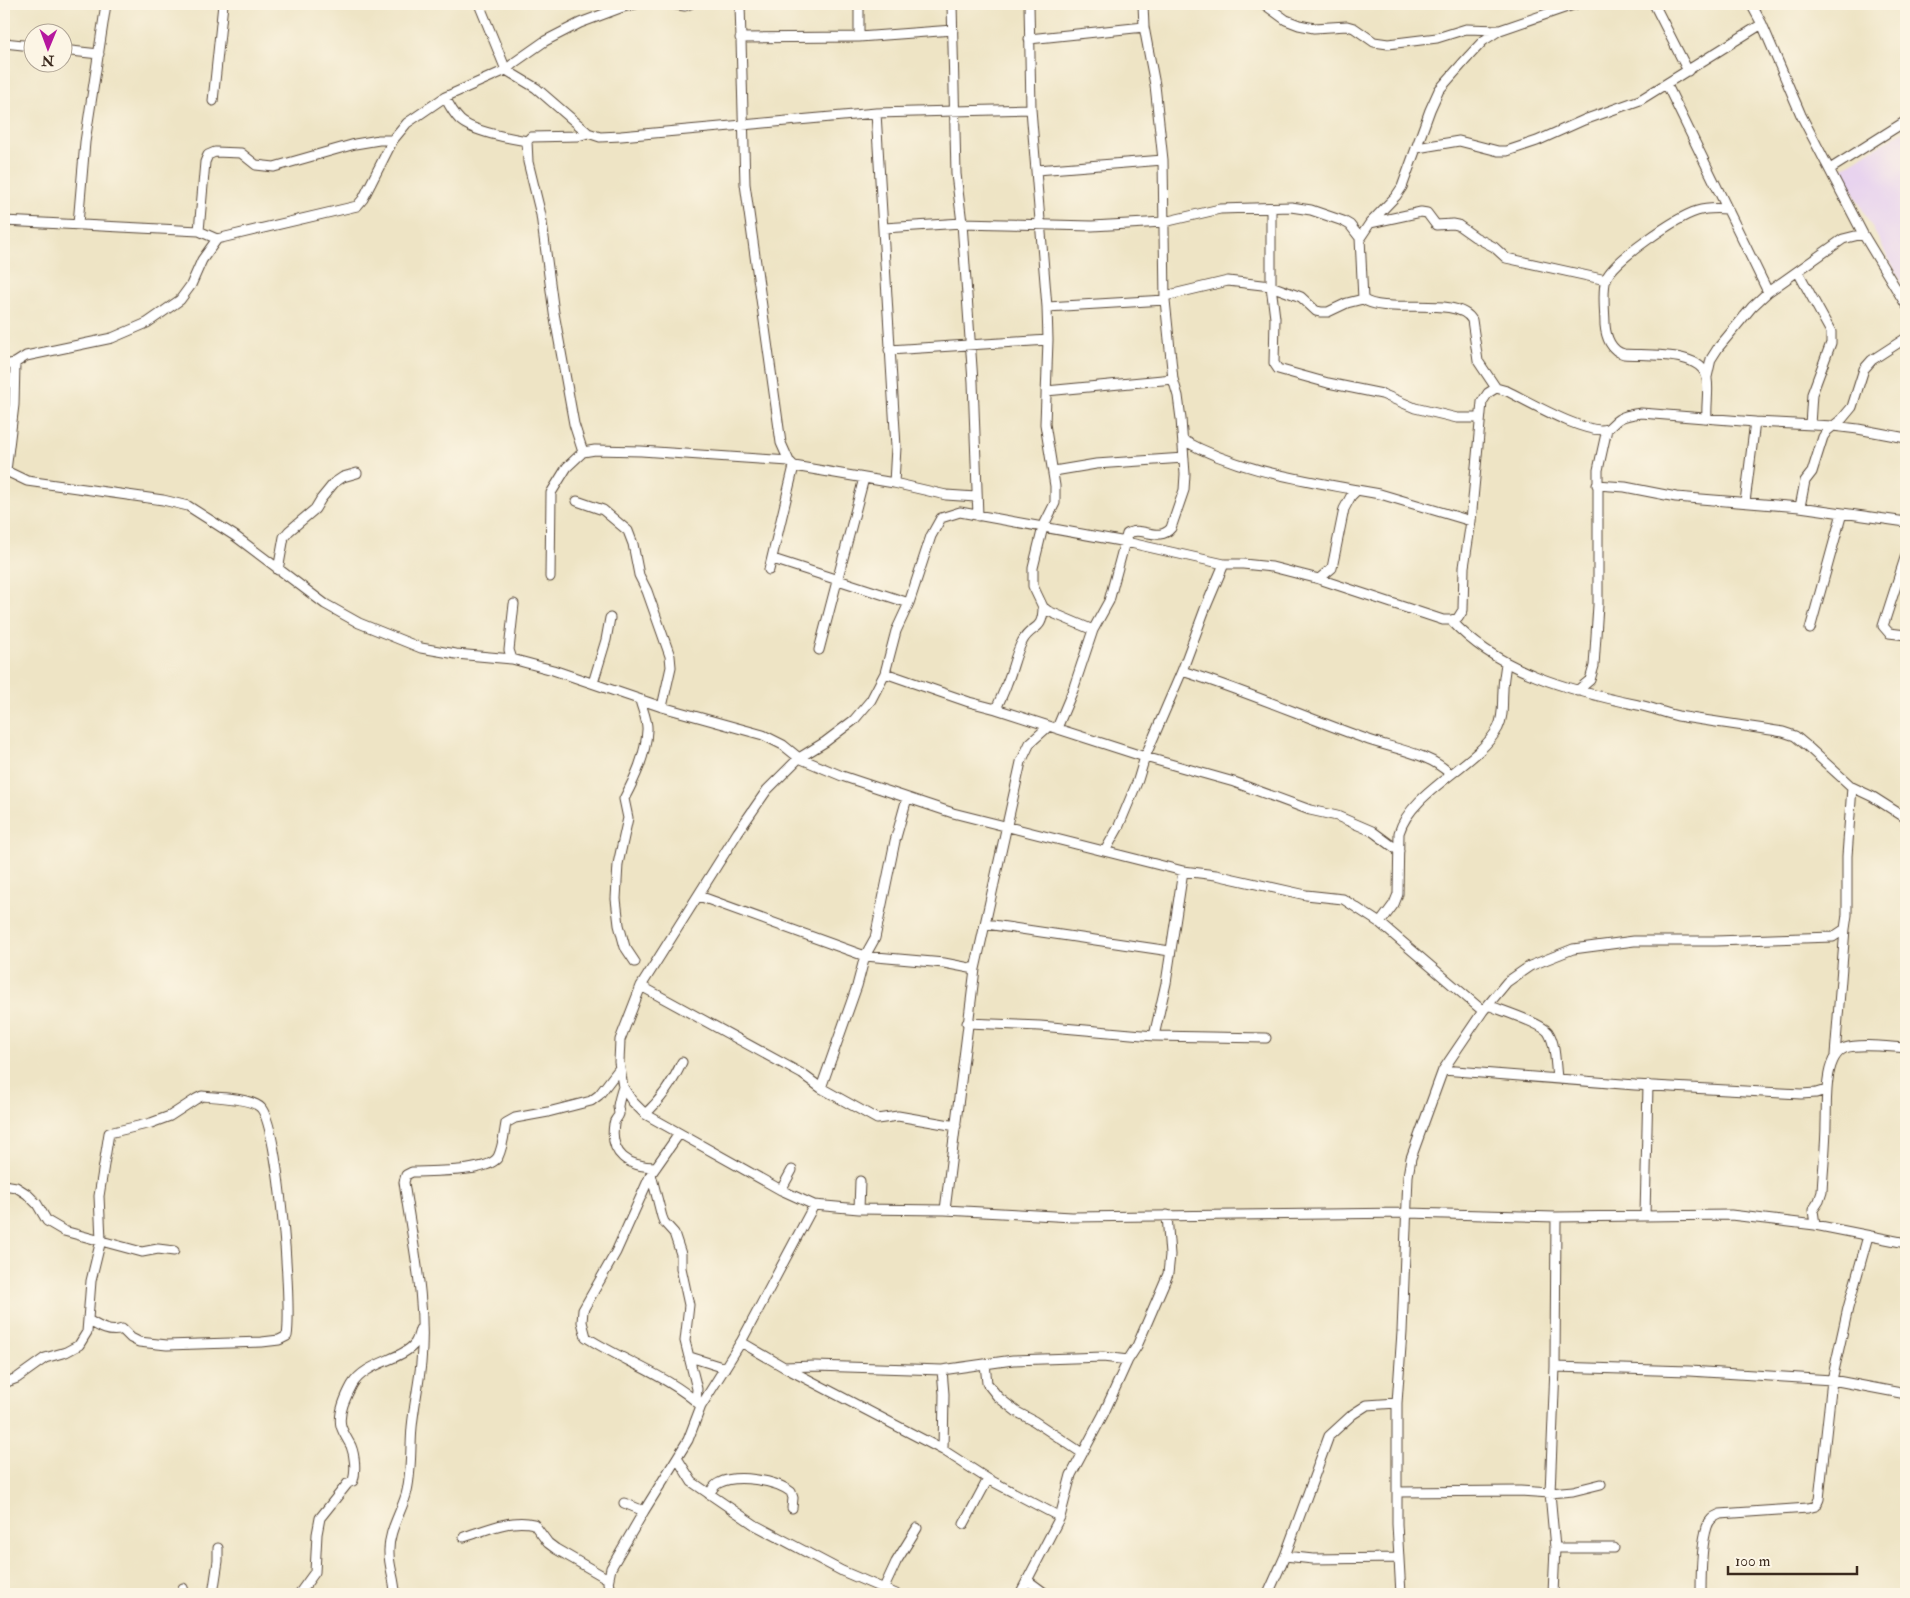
<svg xmlns="http://www.w3.org/2000/svg" width="1910" height="1598" viewBox="0 0 1910 1598" font-family="'IM FELL Double Pica',serif">
<style>
.built{fill:#e7d2ef}
.lines{fill:none;stroke-linecap:round;stroke-linejoin:round}
.street-casing{stroke:#564637;stroke-width:11}
.street{stroke:#fff;stroke-width:9}
</style>
<rect width="100%" height="100%" fill="#fcf5e5"/>
<filter id="ink" filterUnits="userSpaceOnUse"><feTurbulence type="fractalNoise" baseFrequency=".02" numOctaves="2"/><feDisplacementMap in="SourceGraphic" scale="10" xChannelSelector="R" yChannelSelector="G"/><feConvolveMatrix kernelMatrix="1 2 1 2 8 2 1 2 1" color-interpolation-filters="sRGB"/></filter>
<filter id="wash" filterUnits="userSpaceOnUse"><feTurbulence type="fractalNoise" baseFrequency=".0096" numOctaves="4" result="noise"/><feDisplacementMap in="SourceGraphic" scale="20" xChannelSelector="R" yChannelSelector="G"/><feGaussianBlur stdDeviation="1.12" result="paint"/><feColorMatrix in="noise" values="0 0 0 0 0 0 0 0 0 0 0 0 0 0 0 0 0 1.4 0 .05"/><feComposite in="paint" operator="in"/></filter>
<g filter="url(#wash)">
<rect width="100%" height="100%" fill="#eee4c5"/>
<path class="built" d="M1906 129V291L1841 169Z"/>
</g>
<g filter="url(#ink)">
<g class="lines">
<defs>
<path id="street" d="M479 4 506 70 536 88 588 133 600 137 621 136 876 113 1031 109
M671 4 685 6 690 4
M740 4 745 184 781 443 789 461 794 466 894 483 946 495 976 497
M952 4 956 174 962 223 973 382 978 516
M1029 4 1031 109 1047 307 1048 340 1045 424 1055 486V503L1043 527 1033 568V586L1043 607 1048 611 1093 630
M1264 4 1286 20 1299 25 1314 28 1347 26 1354 28 1374 42 1388 44 1437 38 1466 29 1500 30
M1654 4 1688 71
M1751 4 1762 24 1801 115 1863 234 1906 305
M859 37V4
M740 38 859 37 953 30
M1029 39 1144 27
M4 43 32 46
M62 50 99 54
M1667 85 1768 292
M445 97C449 105 454 114 460 120 473 132 509 138 527 141
M213 101 223 4
M876 113 896 447 894 483
M1417 148 1459 141 1498 151H1507L1537 141 1584 120 1640 100 1762 24
M1830 169 1906 121
M1037 170 1163 160
M1271 208V286L1275 318 1274 363 1278 369 1328 383 1382 394 1415 408 1457 418H1480
M4 221 199 231 217 239
M1370 223 1421 212 1427 213 1436 225 1453 224 1458 225 1475 237 1494 247 1506 258 1606 280
M78 224 85 142 106 4
M884 228 962 223 1092 226 1164 222 1220 209 1291 207 1311 210 1343 221 1350 225 1360 238 1363 299C1385 316 1457 294 1472 320L1478 361 1496 388
M199 231 205 162 208 155 215 152 241 153 256 165 274 167 355 144 379 140H393
M1360 238 1370 223 1396 196 1402 187 1430 110 1439 90 1469 56 1483 41 1500 30 1576 4
M1798 272 1831 332V343L1812 394 1810 425
M1165 296 1228 281 1271 286 1301 297 1316 311 1321 312H1328L1347 303 1363 299
M1047 307 1165 300
M889 350 1048 340
M4 365 15 363 26 356 112 338 147 323 180 300 191 285 202 260 217 239 357 206 363 199 393 140 407 123 445 97 506 70 515 62 545 41 580 23 620 8 636 4
M1707 377 1711 359 1718 348 1752 307 1768 292 1843 239 1863 234
M1046 391 1173 379
M1707 417C1706 405 1709 391 1707 379 1703 350 1645 356 1624 354 1611 351 1606 337 1605 325 1605 313 1602 290 1606 279 1614 260 1677 217 1697 211 1707 208 1716 208 1727 209
M1906 438 1858 429 1833 426 1755 422 1641 413C1633 414 1625 415 1619 419 1614 422 1611 427 1607 429 1587 436 1526 400 1507 391L1496 388 1488 393 1482 402 1471 521 1464 567 1463 610 1458 618 1451 620H1443L1319 579 1272 567 1243 564H1224L1126 542 960 512 941 518 931 536 909 603 896 631 885 673 871 700 854 720 825 742 799 758 767 790 738 832 641 986 620 1040 619 1062 623 1087 632 1101 645 1114 781 1190 814 1205 859 1209 945 1210 1072 1217 1407 1213 1556 1217 1731 1215 1815 1225 1906 1243
M1183 440C1236 470 1298 479 1357 490
M583 452 574 424 554 313 541 215 528 162 527 141 531 137 578 136 588 133
M4 470 27 481 163 500 188 506 235 536 325 604 359 623 421 648 456 654 512 659 553 670 662 707 763 735 783 745 799 758 842 776 953 813 1183 871 1216 875 1306 895 1343 899 1380 923 1483 1011
M6 471 14 405 15 363
M1054 471 1096 464 1184 458
M1597 485 1625 487 1676 497 1800 507 1906 522
M577 501 603 510 628 531 633 544 639 575 647 591 670 656 671 667 662 707
M1745 502 1755 422
M1800 507 1805 481 1812 472 1823 437 1827 431 1842 419 1852 407 1864 369 1872 360 1906 338
M1906 555 1883 626 1889 633 1906 635
M773 559 909 603
M278 570 284 537 289 531 315 509 321 499 334 483 343 477 357 473
M769 570 794 466
M550 577 551 493 567 467 583 452 595 450 641 451 789 461
M1319 579 1332 568 1344 509 1351 496 1357 490 1380 494 1471 521
M1451 620C1498 672 1571 691 1638 705 1651 707 1664 713 1678 716 1713 722 1748 726 1783 732L1795 736 1807 746 1852 787 1873 797 1906 818
M1810 629 1842 513
M819 650 864 478
M512 659 509 650 514 604
M1182 671C1246 691 1307 718 1369 740 1395 749 1431 754 1450 774
M885 673 969 702 996 709 1145 757 1234 782 1310 810 1337 816 1372 831 1399 851
M593 683 606 640 610 618
M1577 691 1590 680 1594 666 1598 605V470L1607 429
M996 709C1000 700 1004 692 1007 683 1013 669 1015 655 1022 642 1031 624 1043 633 1043 607
M1057 728 1073 690 1093 630 1109 601 1127 534C1141 525 1159 543 1171 528L1184 490 1185 474 1181 419 1178 396 1173 379 1165 300 1163 160 1155 85 1144 27 1143 4
M907 798 895 841 875 938 865 956 857 986 821 1088 877 1119 898 1116 956 1126
M1105 851 1118 828 1138 780 1145 757 1182 671 1205 609 1224 564
M699 896 865 956 944 963 975 969
M1380 923 1394 904 1398 894 1399 833C1411 791 1478 765 1498 728 1504 716 1502 703 1503 690 1503 681 1505 672 1506 663
M986 924 1170 951
M635 962 625 947 619 925 616 899 618 864 628 818 624 799C635 778 646 755 647 730 648 721 642 709 640 700
M641 986 802 1074 821 1088
M1488 1005C1500 1010 1541 1023 1548 1032 1556 1044 1555 1064 1557 1077
M967 1023 1040 1026 1154 1036 1266 1038
M1154 1036 1166 983 1183 871
M1835 1055 1845 929
M1443 1070 1635 1085 1801 1094 1816 1093 1826 1090
M623 1087C621 1093 619 1100 618 1106 618 1107 619 1113 619 1114 618 1118 614 1120 614 1124 609 1155 629 1167 656 1167
M645 1114C662 1099 673 1082 682 1062
M679 1134 651 1174 616 1252 583 1310 582 1322 586 1337C623 1361 669 1376 701 1406
M651 1174 662 1217 664 1222 674 1233 681 1254V1268L689 1305 685 1341 697 1389 696 1402
M4 1185 16 1187 27 1194 37 1204 47 1221 64 1231 142 1252 158 1249 174 1251
M781 1190 792 1170
M859 1209 860 1181
M945 1210 975 969 1021 762 1030 743 1049 726
M1645 1216 1648 1085
M1815 1225 1813 1210 1819 1201 1822 1192C1823 1169 1826 1146 1826 1123 1827 1104 1823 1057 1845 1048 1860 1043 1889 1047 1906 1048
M741 1342 784 1367 943 1450 988 1479 1060 1517
M690 1357 725 1368
M985 1364 987 1383 998 1397 1017 1412 1034 1421 1082 1453
M784 1367 815 1366 942 1370 1013 1360 1103 1357 1128 1360
M1555 1367 1689 1371 1832 1380 1906 1394
M942 1370 944 1394 943 1450
M4 1383 17 1378 45 1358 66 1352 79 1345 87 1332 91 1281 101 1240 99 1196 109 1133 151 1123 170 1116 196 1099 202 1096C215 1097 252 1098 261 1108 279 1129 292 1304 287 1336L279 1340 262 1342 167 1345 139 1342 131 1338 122 1329C110 1334 98 1326 88 1320
M677 1458 692 1482 755 1525 842 1571 896 1594
M1397 1492 1520 1491 1550 1493 1573 1491 1601 1484
M709 1494C712 1490 714 1485 719 1483 736 1474 776 1480 791 1492L793 1498 792 1508
M624 1503 644 1511
M964 1524 988 1479
M464 1537C486 1530 511 1518 534 1524L548 1543 556 1549 608 1579
M1555 1548H1614
M1285 1556 1313 1559 1399 1558
M1027 1580 1046 1594
M183 1588 185 1594
M884 1588 896 1562 917 1528
M213 1594 218 1561V1548
M299 1594 315 1572 317 1534 320 1518 348 1483 353 1481C356 1471 355 1456 351 1446 348 1440 343 1433 341 1426 338 1414 346 1396 352 1385 365 1362 403 1360 415 1343 417 1340 419 1333 420 1329
M395 1594C395 1580 389 1567 389 1553 388 1532 400 1515 406 1495 412 1473 410 1449 412 1427 414 1405 419 1384 421 1363 427 1302 412 1241 404 1182L406 1175 412 1172C431 1171 488 1173 498 1157 503 1147 504 1134 506 1123L515 1118 548 1112 591 1101 599 1095 619 1069
M614 1594 608 1583 611 1568 644 1511 688 1440 701 1406 741 1342 814 1205
M1020 1594 1060 1517 1071 1475 1103 1415 1128 1360 1137 1346 1168 1274 1170 1255 1167 1215
M1268 1594 1285 1556 1329 1436 1353 1414 1367 1405 1397 1403
M1401 1594 1397 1524V1403L1402 1332 1408 1176 1411 1158 1443 1070 1483 1011 1507 982 1530 966 1573 949 1634 941H1716L1833 937 1845 929 1847 915V856L1852 787
M1553 1594 1555 1548 1550 1493 1555 1367 1556 1217
M1701 1594C1701 1578 1702 1542 1707 1527 1709 1520 1713 1517 1720 1514L1808 1508 1816 1506 1819 1499 1832 1380 1848 1308 1868 1236"/>
</defs>
<use href="#street" class="street-casing"/>
<use href="#street" class="street"/>
</g>
</g>
<rect width="1910" height="1598" fill="none" stroke="#fcf5e5" stroke-width="20"/>
<g transform="translate(48 48) rotate(181)"><circle r="24" fill="#fcf5e5" stroke="#afa495"/>
<path d="M0-4L9 19L0 12L-9 19Z" fill="#b5179e"/>
<text y="-8" font-size="14" font-weight="bold" text-anchor="middle" fill="#3b2a1e">N</text>
</g>
<path d="M1728 1566v8h129v-8" fill="none" stroke="#3b2a1e" stroke-width="2.5"/>
<text x="1735" y="1566" font-size="15" fill="#3b2a1e" stroke="#fcf5e5" stroke-width="4" paint-order="stroke">100 m</text>
</svg>
